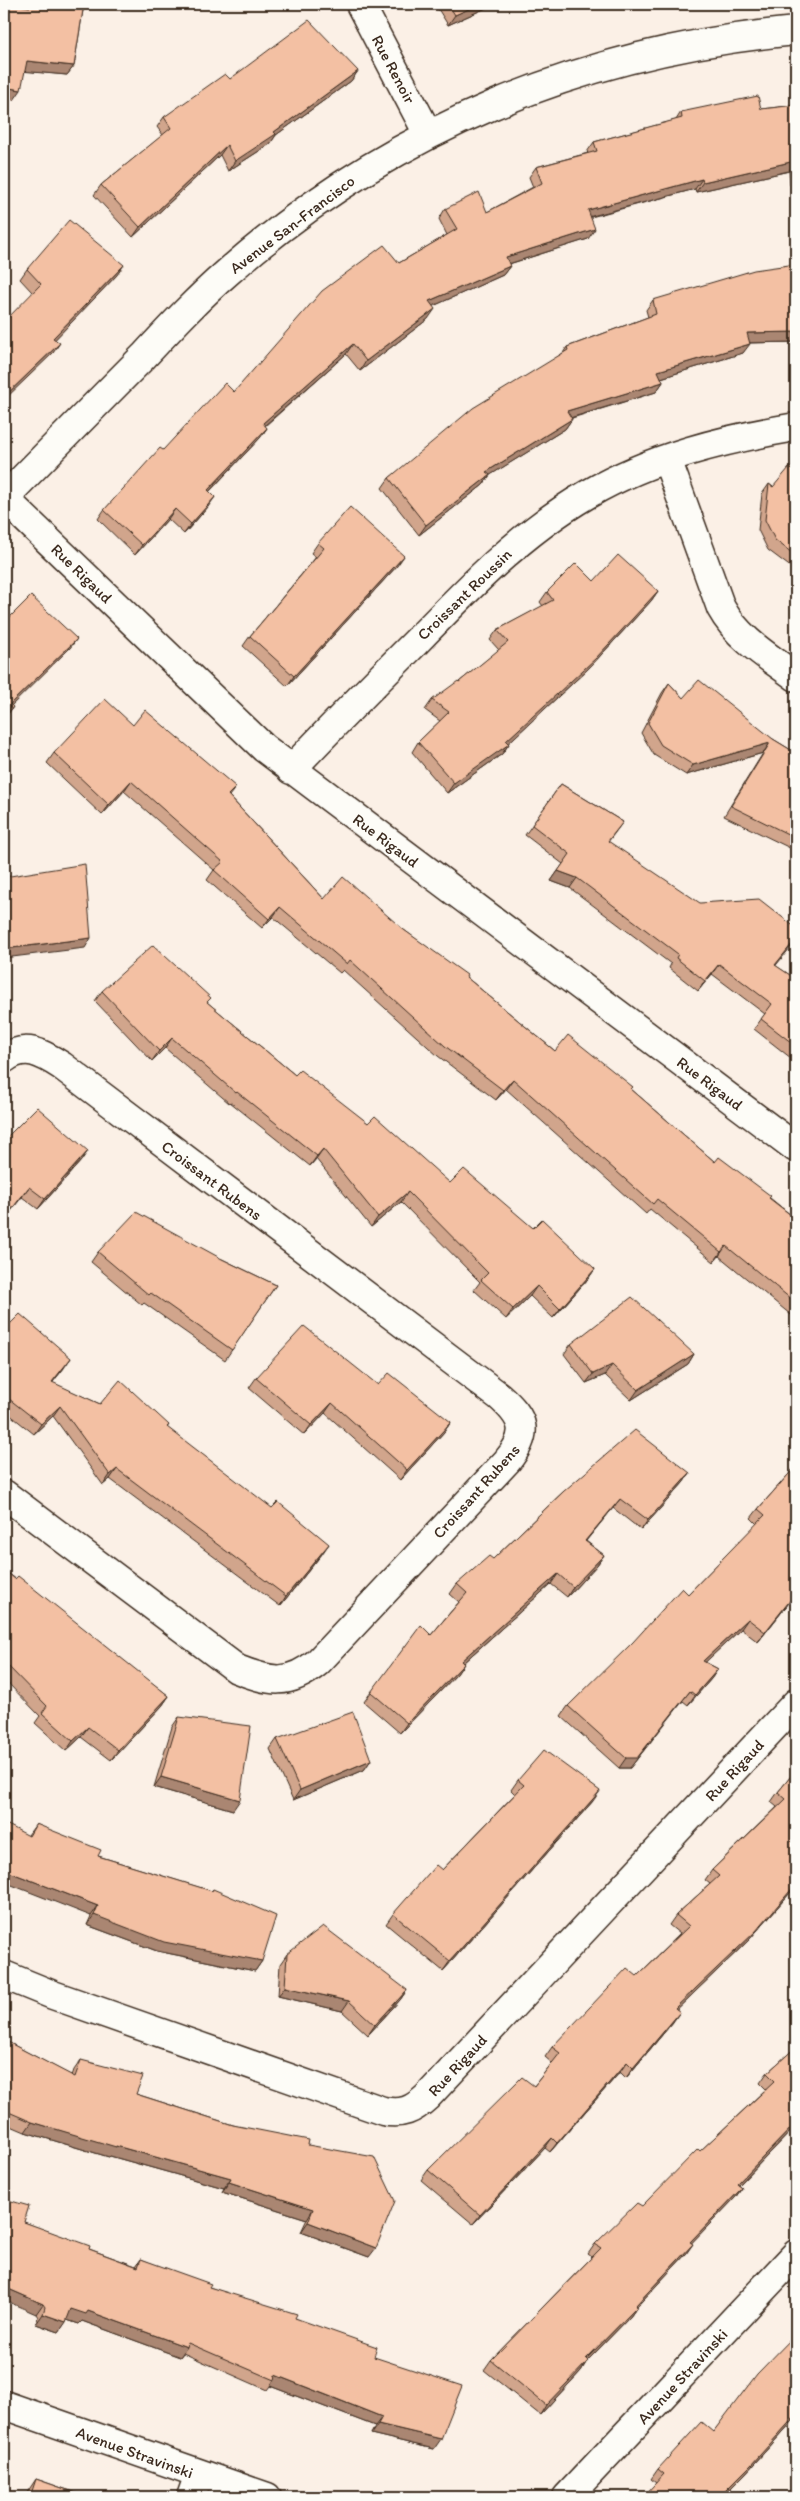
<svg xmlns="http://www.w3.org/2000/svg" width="800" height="2501" viewBox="0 0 800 2501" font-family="Itim,sans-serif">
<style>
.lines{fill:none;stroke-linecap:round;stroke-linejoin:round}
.minor-casing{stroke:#3b2a1e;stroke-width:31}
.tertiary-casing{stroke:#3b2a1e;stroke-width:31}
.minor{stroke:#fdfcf7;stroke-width:28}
.tertiary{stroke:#fdfcf7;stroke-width:28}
.wall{fill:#d1a58c;stroke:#3b2a1e}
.shaded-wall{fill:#aa8672;stroke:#3b2a1e}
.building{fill:#f3c0a3;stroke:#3b2a1e}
.labels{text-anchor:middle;stroke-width:4;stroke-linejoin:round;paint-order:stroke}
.street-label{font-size:16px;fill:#3b2a1e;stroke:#fdfcf7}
</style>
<rect width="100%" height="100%" fill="#fbf0e6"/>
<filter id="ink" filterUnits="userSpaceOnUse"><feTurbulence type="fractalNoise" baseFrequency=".02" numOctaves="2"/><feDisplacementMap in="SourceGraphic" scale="10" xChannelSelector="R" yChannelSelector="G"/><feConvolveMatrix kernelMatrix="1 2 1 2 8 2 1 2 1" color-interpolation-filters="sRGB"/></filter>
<g filter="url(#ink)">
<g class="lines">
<defs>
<path id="minor" d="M360 4 428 134
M667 459 721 608C738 639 769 657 796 677
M4 498 264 748 796 1148
M291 770C332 726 374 684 416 642 469 587 521 533 588 494 652 457 724 439 796 427
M4 1059C25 1043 42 1053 62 1066L499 1396C525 1419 530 1433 507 1461L318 1662C289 1686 270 1682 237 1669L4 1494
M4 1975 53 1995 383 2111C402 2115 413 2110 427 2097L796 1703
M4 2405 267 2497
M191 2497 199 2474
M567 2497 796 2254"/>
<path id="tertiary" d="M4 498C50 451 97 403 144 356 171 327 198 298 228 272 389 130 583 50 796 31"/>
</defs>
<use href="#minor" class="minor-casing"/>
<use href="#tertiary" class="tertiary-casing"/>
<use href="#minor" class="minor"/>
<use href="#tertiary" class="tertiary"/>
</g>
<path class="wall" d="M4 4 22 6 21 4H84L74 66 67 75 25 71 14 100 4 98Z
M435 4H495L448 25Z
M358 71 351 81 276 135 270 144 228 171 220 155 133 237 94 195 101 185 163 135 157 127 164 117 230 79Z
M796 105V185H790L789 171 696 192 695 189 591 217 588 239 509 264 510 266 503 275 433 306 428 319 360 371 346 354 265 426 267 428 260 438 209 492 208 507 184 534 168 519 135 555 98 519 104 510 163 450 234 392 399 263 447 235 439 219 445 209 487 212 533 187 529 177 536 167 588 153 587 152 594 142 676 120 681 112 761 109Z
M27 269 117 275 55 339 53 353 32 292 20 279Z
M653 300 796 342 749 343 743 353 661 378 663 382 656 392 572 418V419L565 429 490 475 483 485 419 535 382 488 389 478 563 353 567 347 648 317 646 310Z
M796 468V569L792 568 768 550 758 530 762 494 769 484 773 487Z
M318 543 397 566 287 686 243 646 250 636 316 557 311 553Z
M594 581 658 591 651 601 589 668 508 743 509 744 502 754 447 793 412 752 418 742 440 721 425 710 432 700 459 682 499 650 490 640 497 630 543 606 540 602 547 592Z
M669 683 683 698 773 739 796 753V852L790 848 724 816 763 753 686 775 654 755 641 733 662 693Z
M133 725 236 787 229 796 324 899 404 930 466 977 555 1051 633 1087 631 1089 715 1162 770 1198 796 1219V1319L719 1256 714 1262 650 1209 646 1214 506 1089 496 1100 438 1056 343 970 340 973 273 917 262 928 207 880 214 870 124 791 102 815 47 763 54 753Z
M561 784 623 822 608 842 776 966 796 979V1062L754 1029 765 1014 712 974 698 991 669 968 671 964 570 888 551 881 563 864 525 835Z
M102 991 208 1003 295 1075 368 1123 450 1183 533 1228 595 1269 588 1279 553 1318 530 1296 506 1319 474 1290 480 1282 401 1202 371 1227 316 1159 310 1166 230 1102 229 1103 165 1048 152 1061 95 1001Z
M4 1140 81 1161 38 1209 22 1197Z
M98 1252 222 1259 276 1285 225 1360 144 1303 142 1305 91 1262Z
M4 1330 64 1368 52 1383 100 1404 169 1425 167 1428 322 1554 280 1606 110 1479 103 1485 53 1416 34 1434 4 1410Z
M571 1344 694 1354 688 1364 631 1400 605 1375 586 1383 564 1354Z
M256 1378 378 1385 451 1422 444 1432 400 1480 325 1413 304 1435 249 1388Z
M796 1466V1594L758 1642 741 1629 705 1662 718 1669 711 1679 688 1705 683 1701 630 1768H619L561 1716 568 1706 688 1594 757 1524 751 1518 758 1509Z
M690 1473 683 1483 641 1530 613 1508 586 1541 604 1555 597 1565 567 1597 551 1584 463 1663 457 1674 400 1733 364 1702 371 1692 431 1635 459 1602 450 1594 457 1584 493 1559 564 1491Z
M4 1570 169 1696 162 1706 111 1760 81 1737 66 1751 35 1723 40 1716 4 1679Z
M179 1717 233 1810 154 1787 172 1727Z
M277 1739 371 1760 364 1770 293 1800 270 1749Z
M796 1770V1886L749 1940 677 2009 673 2022 626 2078 620 2072 550 2152 545 2148 473 2224 421 2180 428 2170 534 2086 552 2063 545 2057 552 2047 637 1976 680 1934 669 1925 676 1915 710 1884 705 1880 712 1870 777 1807 771 1802 778 1792Z
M518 1780 593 1801 443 1971 386 1924 393 1914 442 1870 515 1794 511 1790Z
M36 1824 98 1856 211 1891 213 1889 262 1961 255 1971 157 1951 87 1925 91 1916 28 1835Z
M287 1954 407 1990 400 2000 368 2035 342 2011 278 1996 280 1964Z
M4 2040 72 2076 74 2070 81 2060 136 2094 233 2125 308 2145 369 2257 301 2232 307 2219 222 2192 224 2188 110 2156 109 2157 25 2132 4 2123Z
M796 2047V2126L739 2185 742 2188 735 2198 691 2243 686 2254 636 2307H637L630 2317 587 2361 581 2371 540 2415 484 2370 491 2360 592 2257 588 2254 595 2244 642 2206 766 2089 760 2083 767 2073Z
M24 2222 89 2249 136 2266 141 2259 209 2287 295 2318 374 2357 434 2449 371 2434 375 2426 270 2386 267 2390 183 2353 180 2357 82 2321 79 2324 67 2320 59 2332 36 2324 38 2317 36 2314Z
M796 2334V2416L792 2422 744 2475 656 2483 651 2479 658 2469 713 2432Z
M36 2479 88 2497H24Z"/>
<path class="shaded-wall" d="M480 4H495L448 25 455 15Z
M27 61 74 66 67 75 20 71Z
M358 71 351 81 276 135 270 144 228 171 235 161 274 132Z
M4 87 21 90 14 100 4 98Z
M227 145 220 155 133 237 140 227Z
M795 161 789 171 696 192 703 182Z
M796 176V185H790Z
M702 179 695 189 581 219 588 210Z
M595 229 588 239 499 267 506 257Z
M124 265 117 275 47 348 53 338Z
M510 266 503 275 422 311 429 301Z
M435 309 428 319 360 371 366 361Z
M796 332V342L740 343 747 333Z
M60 343 53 353 4 400V397Z
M353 344 346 354 256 433 263 423Z
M750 344 743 353 651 381 658 371Z
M663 382 656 392 560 421 567 411Z
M572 419 565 429 479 482 486 472Z
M267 428 260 438 201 500 208 490Z
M490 475 483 485 419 535 426 525Z
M215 497 208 507 184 534 191 524Z
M175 509 168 519 135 555 142 545Z
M404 556 397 566 287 686 294 676Z
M796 563V569L792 568Z
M658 591 651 601 589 668 501 750 509 744 502 754 447 793 454 783 506 741Z
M77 639 70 648 4 713 10 704Z
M13 707 6 717 4 720V717Z
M770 743 763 753 686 775 693 765Z
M131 781 124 791 102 815 109 805Z
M558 871 577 878 570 888 551 881Z
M280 907 273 917 262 928 269 919Z
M91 938 85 948 4 958V949Z
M796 939 795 942 768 975 775 965Z
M719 964 712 974 698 991 705 981Z
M172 1038 165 1048 152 1061 159 1051Z
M513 1079 506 1089 496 1100 503 1090Z
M323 1149 316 1159 310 1166 317 1156Z
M88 1151 81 1161 38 1209 45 1199Z
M29 1187 22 1197 4 1220V1219Z
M408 1192 401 1202 371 1227 378 1217Z
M726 1246 719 1256 714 1262 721 1252Z
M595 1269 588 1279 553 1318 560 1309Z
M537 1286 530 1296 506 1319 513 1309Z
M694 1354 688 1364 631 1400 638 1390Z
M71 1358 64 1368 45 1392 52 1382Z
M612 1365 605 1375 586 1383 593 1374Z
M332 1403 325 1413 304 1435 311 1425Z
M60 1406 53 1416 34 1434 41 1424Z
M451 1422 444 1432 400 1480 407 1470Z
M117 1469 110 1479 103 1485 110 1475Z
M690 1473 683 1483 641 1530 648 1520Z
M620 1499 613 1508 578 1550 585 1541Z
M329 1544 322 1554 280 1606 286 1596Z
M604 1555 597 1565 567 1597 573 1587Z
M558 1574 551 1584 454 1671 461 1661Z
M796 1593V1594L758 1642 765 1632Z
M748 1619 741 1629 696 1671 703 1661Z
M464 1664 457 1674 400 1733 407 1723Z
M718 1669 711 1679 688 1705 695 1695Z
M690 1691 630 1768H619L626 1758Z
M169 1696 162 1706 111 1760 118 1750Z
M88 1727 81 1737 66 1751 73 1741Z
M371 1760 364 1770 293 1800 300 1790Z
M161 1777 240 1800 233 1810 154 1787Z
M600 1791 593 1801 443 1971 450 1961Z
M4 1870 98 1906 91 1916 4 1882Z
M796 1884V1886L749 1940 668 2018 675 2008Z
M94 1915 262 1961 255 1971 157 1951 87 1925Z
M285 1987 349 2001 342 2011 278 1996Z
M407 1990 400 2000 368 2035 375 2025Z
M680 2012 673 2022 626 2078 633 2068Z
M627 2062 620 2072 550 2152 557 2143Z
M32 2122 116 2146 231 2178 224 2188 110 2156 109 2157 25 2132Z
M796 2123V2126L730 2194 737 2184Z
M552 2138 545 2148 473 2224 480 2215Z
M229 2182 313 2209 307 2219 222 2192Z
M742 2188 735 2198 683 2252 690 2242Z
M308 2222 376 2248 369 2257 301 2232Z
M693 2244 686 2254 628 2316 635 2306Z
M4 2287 43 2304 36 2314 4 2300Z
M637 2307 630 2317 587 2361 581 2371 540 2415 546 2405 586 2359Z
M71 2309 88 2311 187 2347 180 2357 82 2321 79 2324 64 2319Z
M43 2314 66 2322 59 2332 36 2324Z
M275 2375 382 2417 375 2426 270 2386 274 2380Z
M796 2415 792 2422 744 2475 722 2497H719Z
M378 2424 441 2439 434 2449 371 2434Z"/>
<path class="building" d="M4 4H11L30 7 29 4H84L74 66 27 61 21 90 4 87Z
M448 4H480L455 15Z
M309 20 358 71 274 132 276 134 235 161 227 145 140 227 101 185 171 128 164 117 225 74 230 79Z
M758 96 761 109 796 105V171L795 161 703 182 702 179 588 210 595 229 506 257 510 266 429 301 435 309 366 361 353 344 263 423 267 428 208 490 215 497 191 524 175 509 142 545 104 510 160 448 163 450 225 383 234 392 322 291 384 245 399 263 457 229 445 209 479 192 487 212 542 183 536 167 597 151 594 142 682 118 681 112Z
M69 220 124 265 53 338 60 343 4 397V322L41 284 27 269Z
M796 264V332L747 333 750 344 658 371 663 382 567 411 572 419 486 472 490 475 426 525 389 478 473 408 568 350 567 347 656 314 653 300 754 270Z
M789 468H796V556L775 540 765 520 769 484 773 487Z
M350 507 404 556 294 676 250 636 324 548 318 543Z
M618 555 658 591 596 658 506 741 509 744 454 783 418 742 449 712 432 700 458 681 459 682 508 642 497 630 553 600 547 592 576 563 594 581Z
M31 596 77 639 10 704 13 707 4 717V623Z
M699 680 773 739 796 753V838L731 806 770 743 693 765 661 745 648 723 669 683 683 698Z
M105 699 133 725 145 710 236 787 228 795 324 899 343 877 404 930 467 975 466 977 555 1051 568 1035 633 1087 631 1089 715 1162 719 1157 771 1196 769 1198 796 1219V1303L726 1246 721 1252 657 1199 653 1204 513 1079 503 1090 445 1046 350 960 347 964 280 907 269 919 214 870 223 862 131 781 109 805 54 753Z
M561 784 623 822 608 841 700 903 759 899 796 928V939L775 965 796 979V1046L761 1019 772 1004 719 964 705 981 676 958 678 954 577 878 558 871 570 854 532 825Z
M85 864 91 938 4 949V877Z
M153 945 211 998 207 1002 295 1075 300 1070 368 1123 375 1116 450 1183 464 1169 533 1228 542 1219 595 1269 560 1309 537 1286 513 1309 481 1280 488 1273 408 1192 378 1217 323 1149 317 1156 237 1092 236 1093 172 1038 159 1051 102 991Z
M37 1107 88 1151 45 1199 29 1187 4 1219V1140Z
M136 1212 222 1259 276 1285 232 1350 151 1293 149 1295 98 1252Z
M632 1297 694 1354 638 1390 612 1365 593 1374 571 1344Z
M20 1314 71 1358 52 1382 100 1404 120 1380 169 1425 167 1427 272 1508 278 1502 329 1544 286 1596 117 1469 110 1475 60 1406 41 1424 4 1395V1330Z
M304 1326 378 1385 389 1373 451 1422 407 1470 332 1403 311 1425 256 1378Z
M635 1430 690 1473 648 1520 620 1499 585 1541 604 1555 573 1587 558 1574 461 1661 464 1664 407 1723 371 1692 421 1625 431 1635 467 1593 457 1584 489 1556 493 1559 564 1491Z
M796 1466V1593L765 1632 748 1619 703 1661 718 1669 695 1695 690 1691 637 1758H626L568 1706 633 1642 682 1588 688 1594 765 1515 758 1509Z
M4 1570 15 1579 18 1576 169 1696 118 1750 88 1727 73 1741 42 1713 47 1706 4 1662Z
M353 1712 371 1760 300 1790 277 1739Z
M179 1717 251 1726 240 1800 161 1777Z
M544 1750 600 1791 450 1961 393 1914 436 1865 442 1870 524 1785 518 1780Z
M796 1770V1884L756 1931 675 2008 680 2012 633 2068 627 2062 557 2143 552 2138 480 2215 428 2170 522 2077 534 2086 560 2053 552 2047 627 1968 637 1976 689 1926 676 1915 719 1876 712 1870 786 1799 778 1792Z
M4 1823 29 1836 36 1824 101 1850 98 1856 212 1891 213 1889 276 1916 262 1961 164 1942 94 1915 98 1906 4 1870Z
M323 1926 407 1990 375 2025 349 2001 285 1987 287 1954Z
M4 2040 75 2077 81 2060 143 2076 136 2094 233 2125 309 2140 308 2145 374 2157 395 2201 376 2248 308 2222 313 2209 229 2182 231 2178 116 2146V2147L32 2122 4 2110Z
M796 2047V2123L737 2184 742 2188 690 2242 693 2244 635 2306 637 2307 586 2359 588 2361 546 2405 491 2360 601 2248 595 2244 637 2203 642 2206 698 2149 700 2151 775 2081 767 2073Z
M4 2199 29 2206 24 2222 90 2246 89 2249 138 2267 141 2259 211 2284 209 2287 297 2314 295 2318 377 2347 374 2357 462 2386 441 2439 378 2424 382 2417 329 2396 275 2375 274 2380 188 2343 187 2347 88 2311 86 2314 71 2309 66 2322 43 2314 45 2307 43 2304 4 2287Z
M796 2334V2415L751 2465 719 2497H643L664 2474 658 2469 701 2422 713 2432 757 2374Z
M36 2479 88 2497H30Z"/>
</g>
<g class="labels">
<g class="street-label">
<text transform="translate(394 69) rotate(62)" y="6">Rue Renoir</text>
<text transform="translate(292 224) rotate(-37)" y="6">Avenue San-Francisco</text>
<text transform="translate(82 573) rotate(44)" y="6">Rue Rigaud</text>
<text transform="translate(464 594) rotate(-44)" y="6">Croissant Roussin</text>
<text transform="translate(386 840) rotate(37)" y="6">Rue Rigaud</text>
<text transform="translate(710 1083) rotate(37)" y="6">Rue Rigaud</text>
<text transform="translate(212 1180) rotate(37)" y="6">Croissant Rubens</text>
<text transform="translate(476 1491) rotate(-48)" y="6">Croissant Rubens</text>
<text transform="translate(734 1770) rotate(-47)" y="6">Rue Rigaud</text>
<text transform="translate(457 2065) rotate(-47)" y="6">Rue Rigaud</text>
<text transform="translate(682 2376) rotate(-47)" y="6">Avenue Stravinski</text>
<text transform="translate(135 2452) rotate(20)" y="6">Avenue Stravinski</text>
</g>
</g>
<rect width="800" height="2501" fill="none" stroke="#fdfcf7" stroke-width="20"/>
<rect x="10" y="10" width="780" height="2481" fill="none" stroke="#3b2a1e" stroke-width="2" filter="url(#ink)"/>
</svg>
